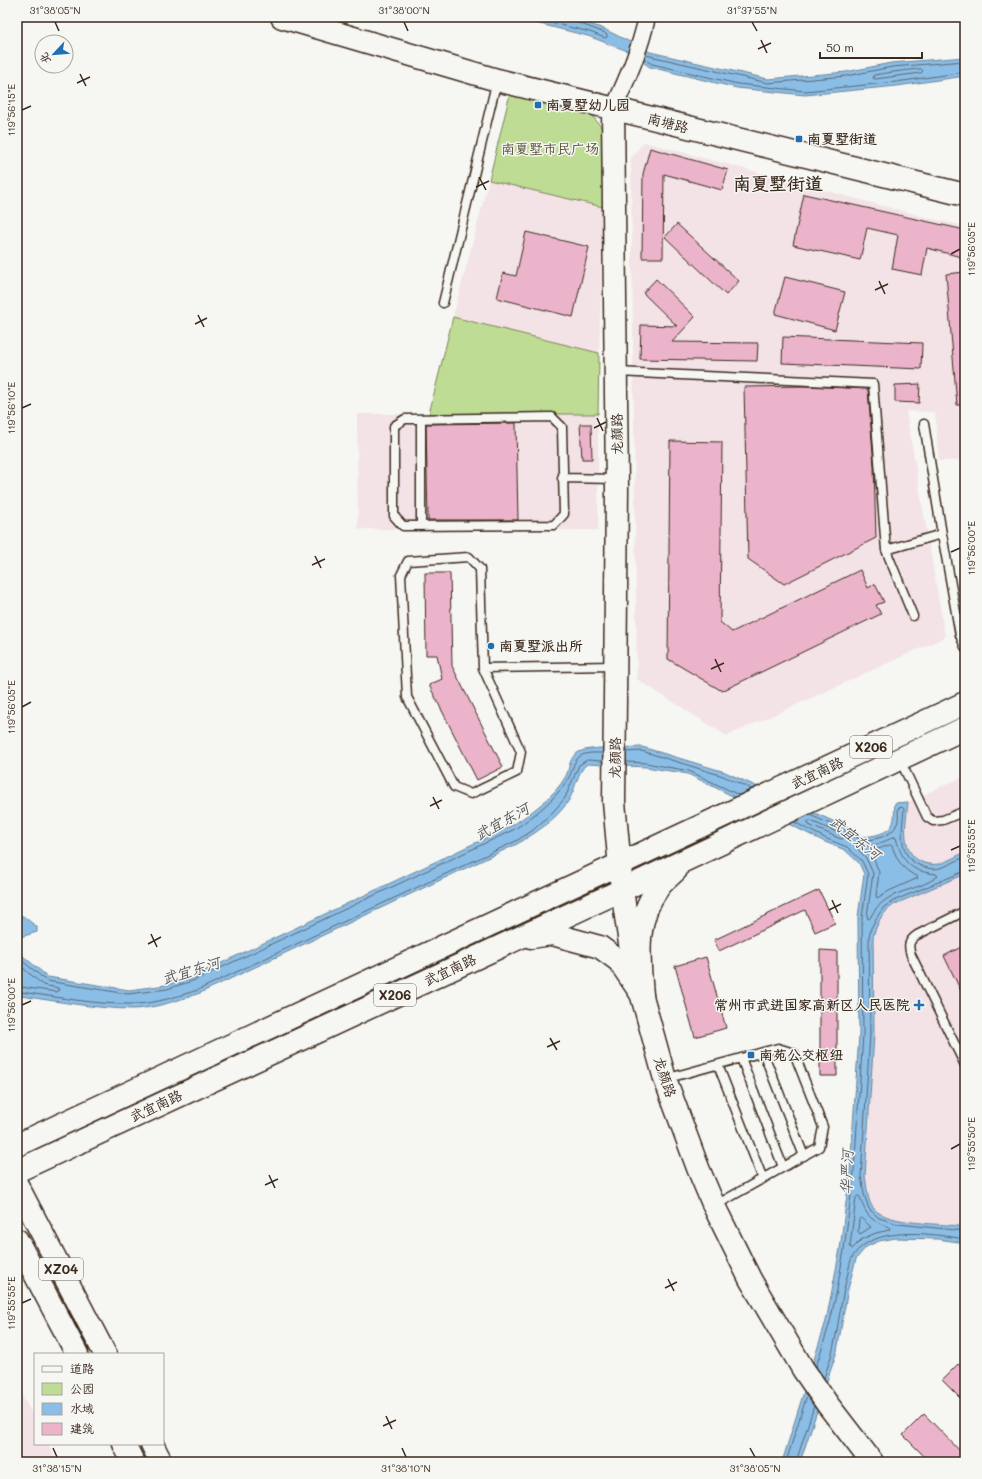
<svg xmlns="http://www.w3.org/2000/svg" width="982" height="1479" viewBox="0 0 982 1479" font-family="Mali,'LXGW WenKai TC',sans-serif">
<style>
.built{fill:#f3e2e6}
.green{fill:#bedc94;stroke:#7c8359}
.water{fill:#8bbee7;stroke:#6b8397}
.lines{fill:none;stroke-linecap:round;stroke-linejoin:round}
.shore{stroke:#5b656e;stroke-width:1}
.building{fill:#ecb4ca;stroke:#3b2a1e}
.lane-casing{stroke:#3b2a1e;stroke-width:11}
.street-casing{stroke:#3b2a1e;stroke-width:19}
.secondary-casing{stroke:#3b2a1e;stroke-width:25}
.primary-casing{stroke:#3b2a1e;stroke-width:25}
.lane{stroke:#f6f6f2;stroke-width:8}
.street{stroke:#f6f6f2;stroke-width:16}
.secondary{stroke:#f6f6f2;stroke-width:22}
.primary{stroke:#f6f6f2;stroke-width:22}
.ticks{fill:none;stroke:#3b2a1e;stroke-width:1.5}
.poi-dot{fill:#1f6fb2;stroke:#f6f6f2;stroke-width:1.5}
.labels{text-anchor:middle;stroke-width:3;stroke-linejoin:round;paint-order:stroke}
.shield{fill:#f6f6f2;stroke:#73675e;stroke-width:1}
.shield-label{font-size:13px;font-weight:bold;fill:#3b2a1e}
.poi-label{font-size:14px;font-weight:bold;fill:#3b2a1e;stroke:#f6f6f2;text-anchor:start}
.street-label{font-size:14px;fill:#3b2a1e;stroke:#f6f6f2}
.park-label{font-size:14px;fill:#5c563c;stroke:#f6f6f2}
.water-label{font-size:15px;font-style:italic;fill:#53565a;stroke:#f6f6f2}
.district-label{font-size:18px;font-weight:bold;fill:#3b2a1e;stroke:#f6f6f2}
.neatline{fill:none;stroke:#3b2a1e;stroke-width:1.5}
.ticks-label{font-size:10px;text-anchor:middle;fill:#3b2a1e}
</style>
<rect width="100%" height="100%" fill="#f6f6f2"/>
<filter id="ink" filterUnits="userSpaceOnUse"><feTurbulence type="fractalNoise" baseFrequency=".025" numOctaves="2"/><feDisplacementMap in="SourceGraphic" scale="8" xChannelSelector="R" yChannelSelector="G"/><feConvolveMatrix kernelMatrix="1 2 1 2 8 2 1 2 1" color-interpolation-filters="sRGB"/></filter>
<g filter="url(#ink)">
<path class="built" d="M644 142 932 219 965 226V460L939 461 935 412 906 411 945 637 727 736 637 679 631 158Z
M489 180 603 207 599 353 453 317Z
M357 414H598V530L358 529Z
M965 776V1227L898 1220 881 1214 873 1208 868 1193 865 1176 874 1034 873 976V937L875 930 905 837 908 802Z
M17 1386 35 1420V1444H48L57 1462H17Z"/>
<path class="green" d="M510 94 591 114 602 128 603 207 489 180Z
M453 317 599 353 598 414H429Z"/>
<path class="water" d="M512 17H573L606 30 650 52 768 79 846 72 891 63 965 57V76L897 86 805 95 737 88 650 67 625 50 588 36Z
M642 747 725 772 848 828 863 837C873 836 889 834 893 823 895 817 894 809 895 803L908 802C906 823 899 854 924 863 928 864 935 865 939 864 948 861 957 856 965 852V874L895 904 887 910 880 919 875 930 873 937 874 1034 865 1176C867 1186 867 1201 874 1209 889 1225 943 1223 965 1227V1243L938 1239 896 1238 879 1241 866 1247 856 1259 848 1289 837 1351 800 1462H782L826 1321 840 1249 850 1171 859 1035 858 917 864 874 859 863 845 850 825 842 688 774 646 767 587 764C577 772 576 788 569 800 557 819 536 833 517 844L200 993C179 1000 156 1008 134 1009 96 1009 58 1001 20 996L17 997V947L23 956 48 977 129 990 166 985 194 976 513 825C532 812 554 797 566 776 570 767 569 757 579 752 591 746 627 748 642 747Z
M17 915 23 916 37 927V932L17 938Z"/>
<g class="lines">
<path class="shore" d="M527 17 590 32 605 38 607 37V35L605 33 576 22 574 17
M646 55 768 83 846 76 892 67 965 61
M644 59 652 64 738 84 805 91 896 82 965 72
M921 69 923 71 921 73 875 79 873 78 874 75 893 72Z
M626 752 642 751 723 776 752 789
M626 762 646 763 689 771 739 795
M810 815 846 831 863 841C875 839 892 837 897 824 899 820 898 813 898 808L902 807 904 809C902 829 897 857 921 866 926 868 934 870 940 868 948 866 957 860 965 857
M811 821 843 835 844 838 841 839 809 825 808 822Z
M794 822 827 839 847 847 862 861 868 874 862 918 863 1035 854 1171 844 1250 837 1290 830 1322 816 1367
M894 837 896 838C903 863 910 871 936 874L938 876C915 894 886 887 870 918L868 919 867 916 873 873 866 858 856 847 858 845C870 849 883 842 894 837Z
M890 845 892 846C897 860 903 871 917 876L918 878 889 891 877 898 876 896 879 872 871 852Z
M965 871 893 901 884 907 877 917 871 928 869 936 870 1034 861 1176 864 1194 869 1209 879 1218 898 1224 965 1231
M17 954 20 959 47 981 128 994 167 989 195 980 515 829C536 814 554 801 568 779 573 772 572 763 579 757 585 752 595 753 602 753
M17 963 43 985 58 988 59 990 57 992 21 987H17
M17 992H21C58 997 96 1005 133 1004 155 1004 178 996 198 990L516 841 532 831 552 813 565 798 579 765 587 760 602 761
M858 1196 860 1197C866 1216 870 1220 889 1227L890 1229 889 1230 876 1233 862 1239 852 1249 850 1246 856 1198Z
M861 1218 871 1227 860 1234 858 1231 859 1220Z
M824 1378C827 1368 831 1358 833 1349 839 1324 841 1298 848 1273 849 1268 850 1260 853 1256 874 1224 933 1234 965 1239
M786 1462 807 1395
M796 1462 814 1406"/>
</g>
<path class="building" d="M650 148 728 170 722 190 664 174 663 258H642L643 174Z
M804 194 965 230V258L927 248 922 275 892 269 898 235 867 228 860 260 793 245Z
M677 224 739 281 726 295 665 237Z
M526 232 589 247 573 317 497 298 503 273 516 276Z
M965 272V405H957L946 274Z
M785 277 845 292 835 330 775 314Z
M656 279 695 317 672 342 758 343 757 361 640 359 641 325 677 326 643 293Z
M783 337 922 343 921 369 782 363Z
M920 384 919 403 895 402V385Z
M806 386 868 389 874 466 876 538 784 584 748 559 744 387Z
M516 423 518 520H428L426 424Z
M580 424H591L592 459H582Z
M670 441 722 442 720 622 732 632 860 570 868 588 875 584 884 602 876 605 881 614 722 691 668 659Z
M425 573H450L452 666 503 767 477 780 429 685 442 679 437 655H426Z
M819 890 835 923 815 932 805 910 719 951 714 940Z
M965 945V999L944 956Z
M820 950 837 951V1076H820Z
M706 957 726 1028 695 1037 675 966Z
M958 1364 965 1371V1403L942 1380Z
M924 1414 965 1456V1462H930L903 1435Z"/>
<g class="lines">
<defs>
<path id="lane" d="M443 303 497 80
M617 372 873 384 886 550 913 616
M552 417 562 427 564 514 554 525 403 526 394 516V426L405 419Z
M924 424 942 534 960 635 965 647
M562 478 616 479
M421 526V419
M886 550 942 534
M469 557 480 569 483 668 521 752 517 772 471 794 454 787 407 697 401 575 408 561Z
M483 668 614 666
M900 760 927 817 933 821 943 820 965 811
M965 911 917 935C908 941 908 946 911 955L965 1065
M763 1052 804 1156
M741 1058 783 1167
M718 1065 763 1179
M665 1079 778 1048 794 1053 823 1127 819 1147 716 1205"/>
<path id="street" d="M613 110C627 79 640 50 647 17"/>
<path id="secondary" d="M282 17 497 80 965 195
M613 110 617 489 614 802 622 890 633 964 665 1079 698 1168 714 1206 750 1279 803 1369 828 1405 872 1462"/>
<path id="primary" d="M531 937 552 934 600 947 619 961 642 995
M642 995C639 957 634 921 658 888 663 881 670 876 676 870
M17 1145 965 703
M17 1171 622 890 965 728
M17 1185 105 1354
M17 1240 77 1354
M124 1444 133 1462
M152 1444 161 1462"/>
</defs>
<use href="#lane" class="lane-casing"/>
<use href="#street" class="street-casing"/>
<use href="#secondary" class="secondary-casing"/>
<use href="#primary" class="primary-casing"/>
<use href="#lane" class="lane"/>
<use href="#street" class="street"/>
<use href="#secondary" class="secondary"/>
<use href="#primary" class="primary"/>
</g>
</g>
<path class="ticks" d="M55 22 59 31M404 22 408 31M752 22 757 31M761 40 767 53M758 49 771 43M80 74 86 86M77 83 90 77M22 110 31 106M479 177 486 190M476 187 489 181M951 254 960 249M879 281 885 294M875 290 888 284M198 315 204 327M195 324 207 318M22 408 31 404M597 418 603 431M594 428 606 422M951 552 960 548M315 556 321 568M312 565 325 559M715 659 721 672M711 669 724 663M22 707 31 702M433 797 439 809M430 806 442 800M951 850 960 846M832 900 838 913M829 910 841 904M151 934 157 947M148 944 161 937M22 1005 31 1001M550 1038 557 1050M547 1047 560 1041M951 1149 960 1144M269 1175 275 1188M265 1185 278 1179M668 1279 674 1291M665 1288 677 1282M22 1303 31 1299M386 1416 392 1429M383 1426 396 1420M53 1448 57 1457M402 1448 406 1457M750 1448 755 1457"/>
<g class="poi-dot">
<rect x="534" y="101" width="8" height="8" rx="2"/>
<rect x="795" y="135" width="8" height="8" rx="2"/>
<circle cx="491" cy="646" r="4"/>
<path d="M917 999h4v4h4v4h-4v4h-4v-4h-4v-4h4z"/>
<rect x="747" y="1051" width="8" height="8" rx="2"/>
</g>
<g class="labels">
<g class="shield">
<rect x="850" y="736" width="42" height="22" rx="3"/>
<rect x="374" y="984" width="42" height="22" rx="3"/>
<rect x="39" y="1258" width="44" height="22" rx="3"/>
</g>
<g class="shield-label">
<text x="871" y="752">X206</text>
<text x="395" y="1000">X206</text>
<text x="61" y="1274">XZ04</text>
</g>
<g class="poi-label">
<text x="546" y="110">南夏墅幼儿园</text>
<text x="807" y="144">南夏墅街道</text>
<text x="499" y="651">南夏墅派出所</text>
<text x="910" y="1010" text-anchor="end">常州市武进国家高新区人民医院</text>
<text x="759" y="1060">南苑公交枢纽</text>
</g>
<g class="street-label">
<text transform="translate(668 123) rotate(14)" y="5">南塘路</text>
<text transform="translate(617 434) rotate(-91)" y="5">龙颜路</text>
<text transform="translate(615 758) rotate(-89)" y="5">龙颜路</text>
<text transform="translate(817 773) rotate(-25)" y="5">武宜南路</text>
<text transform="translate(450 970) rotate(-25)" y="5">武宜南路</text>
<text transform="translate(665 1077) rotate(72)" y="5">龙颜路</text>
<text transform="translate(156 1106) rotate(-25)" y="5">武宜南路</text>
</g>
<g class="park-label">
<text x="550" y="154">南夏墅市民广场</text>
</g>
<g class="water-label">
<text transform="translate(502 822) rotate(-29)" y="5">武宜东河</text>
<text transform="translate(855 838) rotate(39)" y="5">武宜东河</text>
<text transform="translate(191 971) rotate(-17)" y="5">武宜东河</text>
<text transform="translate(847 1172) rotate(-88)" y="5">华严河</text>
</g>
<g class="district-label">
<text x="778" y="190">南夏墅街道</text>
</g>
</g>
<rect width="982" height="1479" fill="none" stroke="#f6f6f2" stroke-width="44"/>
<rect x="34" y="1353" width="130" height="92" fill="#f6f6f2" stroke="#aba49d"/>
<rect x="42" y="1366" width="20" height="6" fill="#f6f6f2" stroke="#aba49d"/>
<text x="70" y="1373" font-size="12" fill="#3b2a1e">道路</text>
<rect x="42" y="1383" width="20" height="12" fill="#bedc94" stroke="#aba49d"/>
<text x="70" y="1393" font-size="12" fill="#3b2a1e">公园</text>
<rect x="42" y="1403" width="20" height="12" fill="#8bbee7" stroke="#aba49d"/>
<text x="70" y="1413" font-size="12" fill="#3b2a1e">水域</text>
<rect x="42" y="1423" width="20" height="12" fill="#ecb4ca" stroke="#aba49d"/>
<text x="70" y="1433" font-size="12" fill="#3b2a1e">建筑</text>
<g transform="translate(54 54) rotate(244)"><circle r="19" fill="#f6f6f2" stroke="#aba49d"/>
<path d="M0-3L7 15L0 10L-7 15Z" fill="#1f6fb2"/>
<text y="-6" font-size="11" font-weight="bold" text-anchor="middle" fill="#3b2a1e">北</text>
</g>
<path d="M820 52v6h102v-6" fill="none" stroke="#3b2a1e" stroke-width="2"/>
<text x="826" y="52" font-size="12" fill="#3b2a1e" stroke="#f6f6f2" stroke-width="3" paint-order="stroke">50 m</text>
<rect x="22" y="22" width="938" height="1435" class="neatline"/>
<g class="ticks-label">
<text x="55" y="14">31°38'05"N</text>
<text x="404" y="14">31°38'00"N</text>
<text x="752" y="14">31°37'55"N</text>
<text transform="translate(11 110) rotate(-90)" y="4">119°56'15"E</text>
<text transform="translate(971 249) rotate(-90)" y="4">119°56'05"E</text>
<text transform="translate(11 408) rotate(-90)" y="4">119°56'10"E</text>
<text transform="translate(971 548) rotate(-90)" y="4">119°56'00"E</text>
<text transform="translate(11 707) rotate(-90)" y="4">119°56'05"E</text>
<text transform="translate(971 846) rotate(-90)" y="4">119°55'55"E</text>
<text transform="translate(11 1005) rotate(-90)" y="4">119°56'00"E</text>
<text transform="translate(971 1144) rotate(-90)" y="4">119°55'50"E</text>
<text transform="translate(11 1303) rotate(-90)" y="4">119°55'55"E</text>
<text x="57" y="1472">31°38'15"N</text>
<text x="406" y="1472">31°38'10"N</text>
<text x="755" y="1472">31°38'05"N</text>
</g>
</svg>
